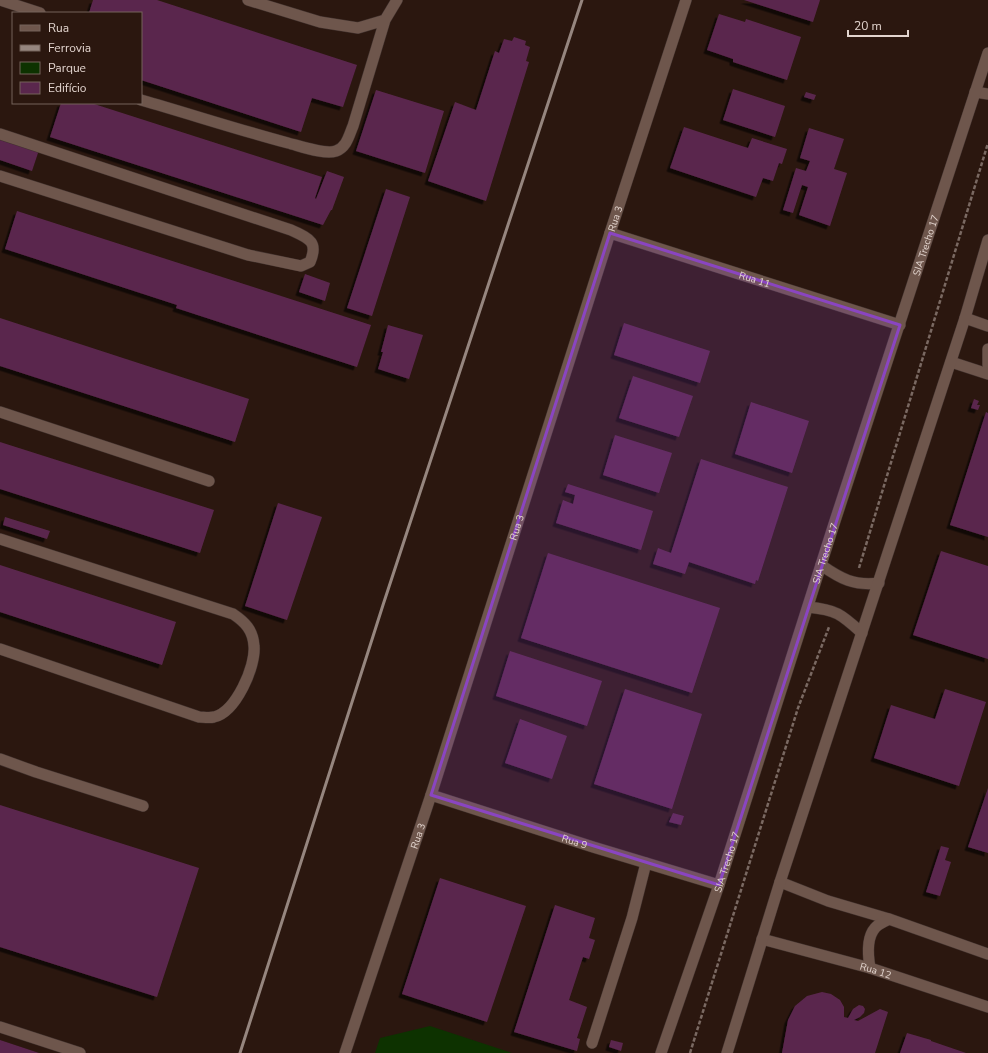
<svg xmlns="http://www.w3.org/2000/svg" width="988" height="1053" viewBox="0 0 988 1053" font-family="'Nunito Sans',sans-serif">
  <style>
    .green { fill: #0d3200 }
    .building { fill: #5a274d; filter: url(#shadow) }
    .lines { fill: none; stroke-linecap: round; stroke-linejoin: round }
    .service-casing { stroke: #40312d; stroke-width: 12 }
    .tertiary-casing { stroke: #40312d; stroke-width: 12 }
    .secondary-casing { stroke: #40312d; stroke-width: 12 }
    .path { stroke: #7a6962; stroke-width: 2.5; stroke-dasharray: 4 2; stroke-linecap: butt }
    .service { stroke: #6e564c; stroke-width: 11 }
    .tertiary { stroke: #6e564c; stroke-width: 11 }
    .secondary { stroke: #6e564c; stroke-width: 11 }
    .rail { stroke: #96867f; stroke-width: 3 }
    .marked { fill: #8a45c1; fill-opacity: 0.2; stroke: #8a45c1; stroke-width: 3; stroke-linejoin: round }
    .labels { text-anchor: middle; stroke-width: 3; stroke-linejoin: round; paint-order: stroke }
    .street-label { font-size: 10px; fill: #e2d4ce; stroke: #2b170f }
  </style>
  <defs>
    <filter id="shadow"><feDropShadow dx="-3.5" dy="3.5" stdDeviation="0" flood-color="#0009"/></filter>
  </defs>
  <rect width="100%" height="100%" fill="#2b170f"/>
  <path class="green" d="M430,1026L512,1053H375L380,1038Z"/>
  <path class="building" d="M93,0H157L357,65L343,107L312,98L301,132L141,80V13H89Z
    M744,0H820L813,22Z
    M719,14L745,22L746,19L801,37L787,80L733,62V59L707,50Z
    M514,37L526,41L525,45L530,47L526,61L529,62L486,201L428,181L455,102L476,110L495,51L499,53L504,39L512,41Z
    M733,89L785,106L775,137L723,120Z
    M376,90L444,111L425,173L356,151Z
    M806,92L816,95L814,100L804,97Z
    M61,103H91L322,177L315,198L316,199L327,171L344,177L332,210H331L323,225L50,137Z
    M684,127L748,148L752,138L787,149L782,164L779,163L773,181L763,178L756,197L670,168Z
    M809,128L844,139L834,169L847,173L830,226L799,215L808,187L802,185L793,213L783,210L796,168L806,171L810,161L800,158Z
    M0,137L39,150L32,171L0,160Z
    M386,189L410,197L372,316L347,308Z
    M17,211L371,325L357,367L176,308L177,305L5,249Z
    M305,274L330,283L325,301L299,292Z
    M0,318L249,399L235,442L0,366Z
    M624,323L710,351L700,383L614,355Z
    M388,325L423,335L409,379L378,369L383,352H381Z
    M633,376L693,396L679,437L619,418Z
    M974,399L979,401L977,405H980L978,410L971,408Z
    M751,402L809,421L792,473L735,454Z
    M986,412L988,413V537L950,525Z
    M615,435L672,453L659,493L603,475Z
    M0,442L214,510L200,553L0,489Z
    M701,459L788,487L758,581L756,580L755,584L689,562L685,574L653,564L658,548L671,553Z
    M568,484L653,511L641,550L556,523L563,500L573,504L575,495L565,492Z
    M278,503L322,517L287,620L245,606Z
    M5,517L50,531L47,539L3,525Z
    M941,551L988,566V659L913,635Z
    M548,553L720,608L692,693L521,638Z
    M0,565L176,622L162,665L0,612Z
    M510,651L602,681L587,726L496,696Z
    M625,689L702,714L672,809L594,784Z
    M945,689L986,702L959,786L874,758L891,705L935,719Z
    M520,719L567,736L552,779L505,763Z
    M988,788V853L968,847Z
    M0,805L199,868L157,997L0,947Z
    M673,813L684,816L681,825L669,822Z
    M941,846L949,848L945,860L951,862L940,896L926,892Z
    M440,878L526,906L487,1022L402,994Z
    M555,905L595,918L589,938L595,940L589,959L583,957L569,1000L587,1007L577,1038L580,1039L577,1051L514,1032Z
    M822,992L831,994L840,1000L844,1007V1017L848,1018L853,1009L859,1005L863,1006L865,1009L864,1013L860,1017L854,1020L858,1021L880,1009L888,1012L875,1053H782L788,1020L795,1006L807,996Z
    M907,1033L931,1040V1041L966,1053H900Z
    M0,1040L39,1053H0Z
    M611,1040L623,1043L621,1051L609,1047Z"/>
  <g class="lines">
    <g class="service-casing">
      <path id="service" d="M0,0L40,13
        M248,0L320,22L358,28L385,20L397,0
        M141,100C190,114 239,130 288,143C300,146 325,155 336,151C347,147 349,135 353,126L385,20
        M0,134L291,230C308,238 319,241 310,262L301,266L248,255L0,176
        M0,412L209,481
        M0,539L233,614C245,622 253,630 254,646C256,666 236,712 214,717C209,718 203,717 199,717L0,649
        M0,759L36,772L143,806
        M0,1027L80,1053
        M592,1043L632,918L646,863"/>
    </g>
    <g class="tertiary-casing">
      <g id="tertiary">
        <path id="s1" d="M610,233L900,325"/>
        <path d="M965,318L988,326"/>
        <path d="M988,349V365"/>
        <path d="M951,362L988,374"/>
        <path id="s2" d="M431,795L593,847L719,885"/>
        <path d="M780,882L828,901L889,919L988,954"/>
        <path id="s3" d="M762,939L870,968L988,1007"/>
        <path d="M870,968C868,956 866,938 875,928C878,924 884,922 889,919"/>
        <path id="s4" d="M345,1053L431,795L610,233L686,0"/>
      </g>
    </g>
    <g class="secondary-casing">
      <g id="secondary">
        <path d="M975,92L988,94"/>
        <path d="M821,565C841,579 854,586 879,583"/>
        <path d="M808,607C837,610 841,614 862,633"/>
        <path id="s5" d="M661,1053L719,885L834,524L988,53"/>
        <path d="M727,1053L780,882L965,318L988,240"/>
      </g>
    </g>
    <path class="path" d="M859,568L988,143
      M690,1053L798,708L829,627"/>
    <use href="#service" class="service"/>
    <use href="#tertiary" class="tertiary"/>
    <use href="#secondary" class="secondary"/>
    <path class="rail" d="M240,1053L383,605L582,0"/>
  </g>
  <path class="marked" d="M610,233L900,325L719,885L431,795Z"/>
  <g class="labels">
    <g class="street-label">
      <text dy="4" stroke="none"><textPath href="#s4" startOffset="877">Rua 3</textPath></text>
      <text dy="4" stroke="none"><textPath href="#s5" startOffset="850">SIA Trecho 17</textPath></text>
      <text dy="4" stroke="none"><textPath href="#s1" startOffset="152">Rua 11</textPath></text>
      <text dy="4" stroke="none"><textPath href="#s4" startOffset="553">Rua 3</textPath></text>
      <text dy="4" stroke="none"><textPath href="#s5" startOffset="526">SIA Trecho 17</textPath></text>
      <text dy="4" stroke="none"><textPath href="#s4" startOffset="229">Rua 3</textPath></text>
      <text dy="4" stroke="none"><textPath href="#s2" startOffset="151">Rua 9</textPath></text>
      <text dy="4" stroke="none"><textPath href="#s5" startOffset="202">SIA Trecho 17</textPath></text>
      <text dy="4" stroke="none"><textPath href="#s3" startOffset="118">Rua 12</textPath></text>
    </g>
  </g>
  <rect x="12" y="12" width="130" height="92" fill="#2b170f" stroke="#74635b"/>
  <rect x="20" y="25" width="20" height="6" fill="#6e564c" stroke="#74635b"/>
  <text x="48" y="32" font-size="12" fill="#e2d4ce">Rua</text>
  <rect x="20" y="45" width="20" height="6" fill="#96867f" stroke="#74635b"/>
  <text x="48" y="52" font-size="12" fill="#e2d4ce">Ferrovia</text>
  <rect x="20" y="62" width="20" height="12" fill="#0d3200" stroke="#74635b"/>
  <text x="48" y="72" font-size="12" fill="#e2d4ce">Parque</text>
  <rect x="20" y="82" width="20" height="12" fill="#5a274d" stroke="#74635b"/>
  <text x="48" y="92" font-size="12" fill="#e2d4ce">Edifício</text>
  <path d="M848 30v6h60v-6" fill="none" stroke="#e2d4ce" stroke-width="2"/>
  <text x="854" y="30" font-size="12" fill="#e2d4ce" stroke="#2b170f" stroke-width="3" paint-order="stroke">20 m</text>
</svg>
